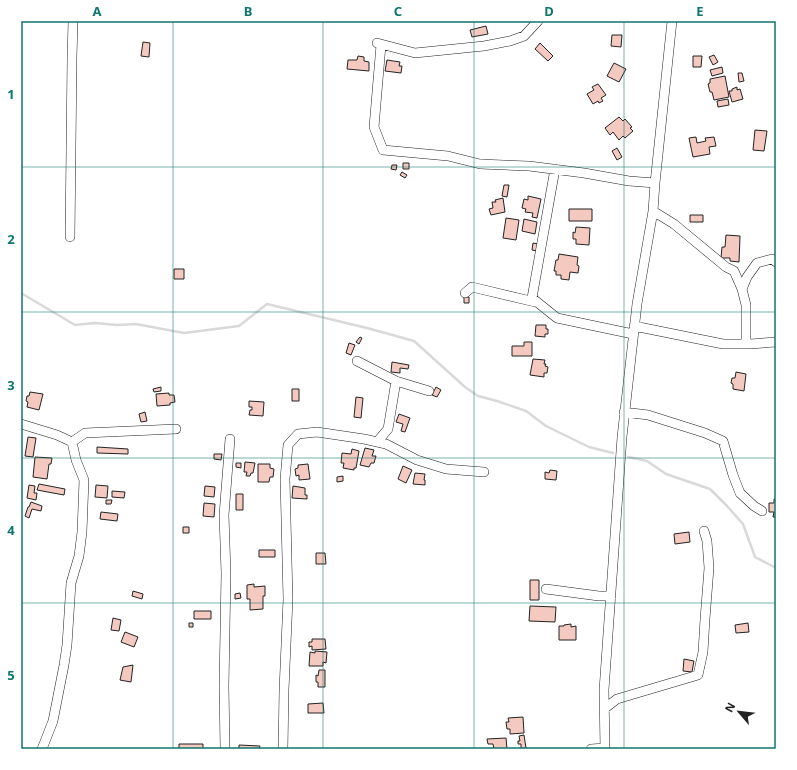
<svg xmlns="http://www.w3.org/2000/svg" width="797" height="770" viewBox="0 0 797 770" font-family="'Noto Sans',sans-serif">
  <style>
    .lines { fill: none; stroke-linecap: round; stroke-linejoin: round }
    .stream { stroke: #d9d9d9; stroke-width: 2.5 }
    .building { fill: #f3c9c0; stroke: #222 }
    .minor-casing { stroke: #222; stroke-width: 10 }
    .minor { stroke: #fff; stroke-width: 9 }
    .grid { fill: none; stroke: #0f766e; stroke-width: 1; stroke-opacity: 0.55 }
    .neatline { fill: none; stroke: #0f766e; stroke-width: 1.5 }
    .grid-label { font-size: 13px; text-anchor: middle; font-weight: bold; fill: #0f766e }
  </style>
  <rect width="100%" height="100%" fill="#fff"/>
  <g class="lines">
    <path class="stream" d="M21,293L75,325L95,323L117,325L136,324L184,333L239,326L267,304L367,328L414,341L465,387L478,396L497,401L526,411L546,426L589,447L613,453
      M628,457L647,461L666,474L710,489L727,506L743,524L755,557L776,568"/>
  </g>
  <path class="building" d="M486,26L488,34L472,37L470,30Z
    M612,35H622L621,47L611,46Z
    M143,42L150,43L149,57L141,56Z
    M540,43L553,56L548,61L535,49Z
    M714,55L718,62L713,65L709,57Z
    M358,56L364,57V61L369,62V71L347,69L348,60H357Z
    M693,56H702L701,67H693Z
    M387,60L400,62L399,66H402L401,73L385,71Z
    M614,63L626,69L619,82L607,76Z
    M722,67L723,73L712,76L710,70Z
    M738,73H742L744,81L739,82Z
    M725,76L729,97L714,100L712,92H710L708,84L710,83V79Z
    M598,84L606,95L601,98L603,101L599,103L598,101L593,104L587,94L594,90L592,87Z
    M737,87V90L740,89L743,99L732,102L729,91H732V89Z
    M728,99L729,105L718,107L717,101Z
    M619,117L623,121L625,119L632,127L630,128L633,131L625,138L623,136L619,140L613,132L610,135L605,128Z
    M755,130L767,131L764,151L753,150Z
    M696,137L697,143L706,141L705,138L714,137L716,146L709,147L710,154L693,157L689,138Z
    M617,148L622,157L617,160L612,151Z
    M403,163H409V169H403Z
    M392,165H397L396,170L391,169Z
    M402,172L407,175L405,178L400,175Z
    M504,185H509L507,197L502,196Z
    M528,196L541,199L537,218L532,217L533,213L525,212L526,209L522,208L524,199L528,200Z
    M503,198L505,212L491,215L489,209L493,208L492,202H496L495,200Z
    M569,209H592V221H569Z
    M690,215H703V222H690Z
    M506,218L519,220L516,240L503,238Z
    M524,219L537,222L535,234L522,231Z
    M576,227L590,228L589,245L576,244V239H573V232L575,233Z
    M726,235L740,236L739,262L730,261V258H721L722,247H725Z
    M533,243L538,244L537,251L532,250Z
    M559,254L578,257L577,265L579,266L578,273L570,272L569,280L561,279V275H556V271H554L556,260H558Z
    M174,269H184V279H174Z
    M464,297H469V303H464Z
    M536,325H546V329H548V334H545V337L535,336Z
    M360,337L362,338L359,344L356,342Z
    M524,342H532V356H512V346H524Z
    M349,343L355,345L351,355L346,353Z
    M533,359L545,360L544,364H546L545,366L548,367L547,373H544V377L530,375Z
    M392,362L409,365L408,369L400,368V373L391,372Z
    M736,372L746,374L744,391L733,389V384L731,383L732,378H735Z
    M161,387V391L154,392L153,389Z
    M436,387L441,390L437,397L432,395Z
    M292,389H299V401H292Z
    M30,392L43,394L39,410L27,407L28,402L26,401L27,396H29Z
    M169,393V395H174L175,402L170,403V405L157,406L156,394Z
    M356,397L363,398L361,418L354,417Z
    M249,401L264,402L263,416L249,415L250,410H252V407H249Z
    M145,412L147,421L141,422L139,414Z
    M399,414L410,418L405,432L401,431L403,424L396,422Z
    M28,437L36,438L33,457L25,456Z
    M97,447L128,449V454L97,453Z
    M365,448L374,450L372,456H376L374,463H371L369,467L360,465Z
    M352,449L359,451L356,468H354V470L343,468L344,463H341L342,453L351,454Z
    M214,454H222L221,460L214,459Z
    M35,457L52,458L51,464H49L47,479L33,477Z
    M245,462L255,463L253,473H251L250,476H246L247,472H244Z
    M236,463H241V468L236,467Z
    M258,464H270V468L274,469L273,477H270L269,482H258Z
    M308,464L310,479L299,480V475L296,476L295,469L298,468V465Z
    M403,466L412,470L406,483L398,479Z
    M550,470L557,471L556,480L545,479V472L549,473Z
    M415,473L425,474L424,480H425V485L413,484Z
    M343,476V481L337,482V477Z
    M39,484L65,489L64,495L37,490Z
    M29,485L35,486L34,493H37L36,500L27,498Z
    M96,485L108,486L107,498L95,497Z
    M205,486L215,487L214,497L204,496Z
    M293,486L305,488V495H307V499L292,498Z
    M112,491L125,492L124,498L112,497Z
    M236,494H243V510H236Z
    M774,499H776V517H773L774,512H769V503H774Z
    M106,500H112L111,504H106Z
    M31,502L42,506L41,511L32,509L29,518L25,516L28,507H29Z
    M204,503L215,504L214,517L203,516Z
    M101,512L118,514L117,521L100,519Z
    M183,527H189V533H183Z
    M689,532L690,542L675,544L674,534Z
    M259,550H275V557H259Z
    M316,553H325L326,564H316Z
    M530,580H539V600H530Z
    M254,584V587L265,586V596H263V609L250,610V599H247V585Z
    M133,591L143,594L142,599L132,596Z
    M240,593L241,598L235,599V594Z
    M530,606L556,607L555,622L529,621Z
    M194,611H211V619H194Z
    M113,618L121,620L119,631L111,630Z
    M189,623H193V627H189Z
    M748,623L749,632L736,633L735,625Z
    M571,624V627L576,626V640H559V626H564V625Z
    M125,632L138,637L134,647L121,642Z
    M312,639H325L326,649L312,650V646L309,647V642H312Z
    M315,651L327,652L326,663L323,662V666H309L310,652L315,653Z
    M684,659L694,661L692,672L683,671Z
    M133,665L131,682L120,680L123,667Z
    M319,670H325V687H318V682H316V675L318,676Z
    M323,703L324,713H308V704Z
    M523,717L524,733L510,734V729H507L506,722H509L508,718Z
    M524,735L526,748L521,749V744H518V741H520L519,736Z
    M506,738L507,749H494L493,744H488L487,739Z
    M179,744H203V749H179Z
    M239,745L260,746L259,749H239Z"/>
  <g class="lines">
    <g class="minor-casing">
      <path id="minor" d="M377,43L415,53L484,46L510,41L524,36L538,21
        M381,45L374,127L383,150L448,156L480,164L529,166L584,173L629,181L655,183
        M555,169L532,298L557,318L633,334
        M653,211L674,224L726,267L734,271L742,289L746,305V344
        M70,237L72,58L73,21
        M742,289L747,277L757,263L772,259L776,262
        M465,293L472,287L535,302
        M634,326L723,344H750L776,342
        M357,361L396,381L429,391
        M624,412L648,415L705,433L723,441L733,475L740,493L754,506L762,511
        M21,424L57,435L72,442L76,460L84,480L82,532L79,556L71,583L67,645L64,665L53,721L42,749
        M72,442L85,433L176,429
        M377,442L388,429L396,381
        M546,589L599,596H611
        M604,709L617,699L698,675L703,652L705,619L709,568L707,541L704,531
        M225,749L224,686L226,573L224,515L230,439
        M283,749L284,690L288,599L285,479L288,445L298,434L317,432L364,439L386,444L417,460L446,469L484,472
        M591,749L605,748
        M605,749L604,690L622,437L637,304L653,211L655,183L672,21"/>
    </g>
    <use href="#minor" class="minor"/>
  </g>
  <path class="grid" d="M173,21V749M323,21V749M474,21V749M624,21V749M21,167H776M21,312H776M21,458H776M21,603H776"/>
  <rect width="797" height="770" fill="none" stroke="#ffffff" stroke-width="44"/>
  <g transform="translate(739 712) rotate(298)" stroke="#ffffff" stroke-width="3" paint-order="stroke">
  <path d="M0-3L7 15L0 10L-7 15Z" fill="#222222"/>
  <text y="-6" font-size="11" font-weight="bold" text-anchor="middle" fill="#222222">N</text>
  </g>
  <rect x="22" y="22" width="753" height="726" class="neatline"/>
  <g class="grid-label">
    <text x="97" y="16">A</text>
    <text x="248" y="16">B</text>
    <text x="398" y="16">C</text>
    <text x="549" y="16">D</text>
    <text x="700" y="16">E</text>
    <text x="11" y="99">1</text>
    <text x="11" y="244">2</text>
    <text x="11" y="390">3</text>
    <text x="11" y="535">4</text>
    <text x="11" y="680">5</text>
  </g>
</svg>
